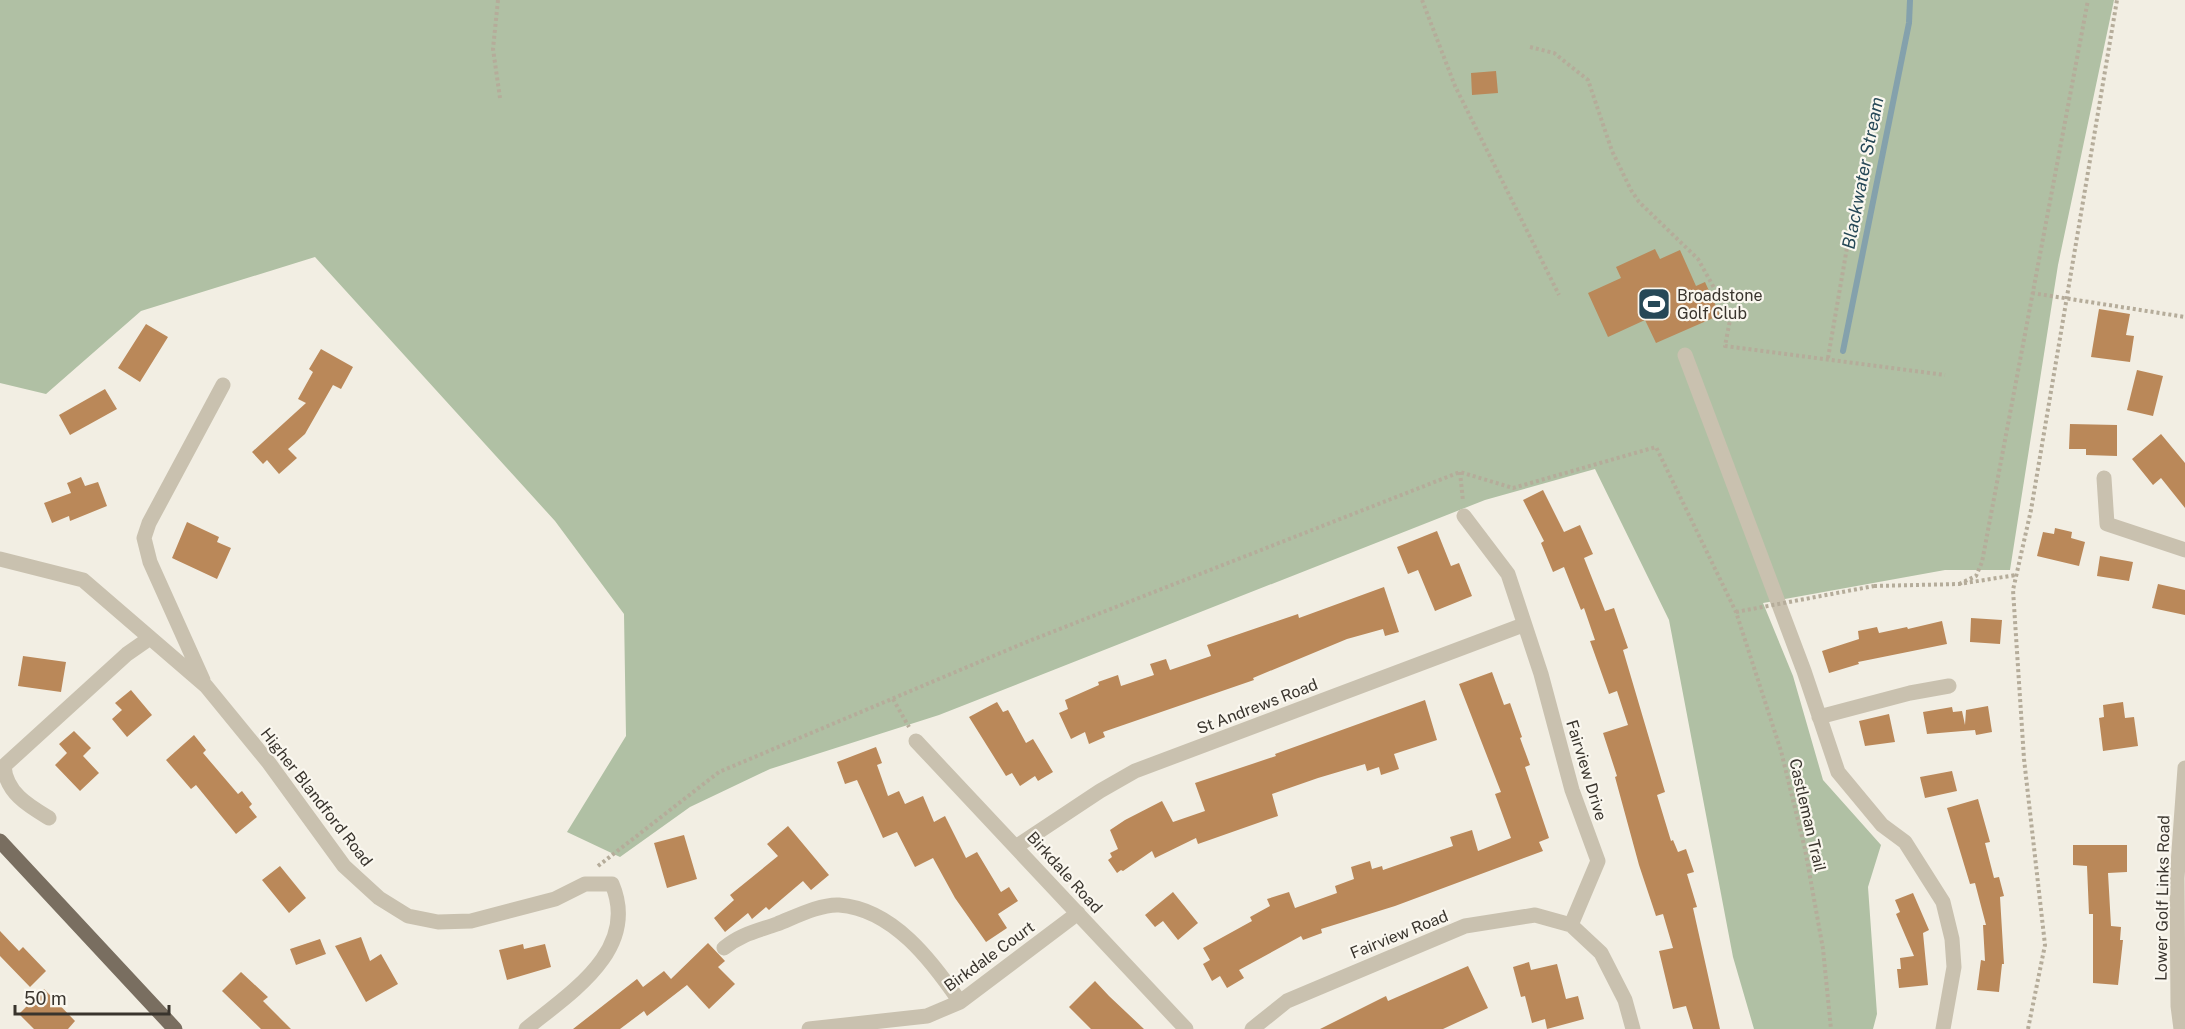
<svg xmlns="http://www.w3.org/2000/svg" width="2185" height="1029" viewBox="0 0 2185 1029" font-family="'Public Sans',sans-serif">
  <style>
    .green { fill: #b0c0a4 }
    .lines { fill: none; stroke-linecap: round; stroke-linejoin: round }
    .stream { stroke: #84a1ac; stroke-width: 6 }
    .building { fill: #ba8859 }
    .path { stroke: #b5ac9a; stroke-width: 4; stroke-dasharray: 3 3; stroke-linecap: butt }
    .minor { stroke: #c9c1af; stroke-width: 15 }
    .major { stroke: #796e60; stroke-width: 15 }
    .path-bridge { stroke: #b5ac9a; stroke-width: 4; stroke-dasharray: 3 3; stroke-linecap: butt }
    .labels { text-anchor: middle; stroke-width: 4.5; stroke-linejoin: round; paint-order: stroke }
    .poi-label { font-size: 16px; fill: #39342d; stroke: #faf7ef; text-anchor: start }
    .street-label { font-size: 16px; fill: #39342d; stroke: #faf7ef }
    .water-label { font-size: 18px; font-style: italic; fill: #264857; stroke: #faf7ef }
  </style>
  <rect width="100%" height="100%" fill="#f2eee3"/>
  <path class="green" d="M0,0H2114L2058,265L2010,570H1945L1763,603L1793,676L1823,780L1881,845L1868,887L1877,1014L1873,1029H1754L1733,957L1669,620L1595,469L1485,500L939,715L770,769L690,807L620,857L567,832L626,736L624,614L555,521L315,257L141,311L46,394L0,383Z"/>
  <g class="lines">
    <path class="stream" d="M1843,351L1909,23L1910,0"/>
  </g>
  <path class="building" d="M1496,71L1498,93L1472,95L1471,73Z
    M1655,249L1660,259L1680,250L1696,286L1705,282L1720,315L1656,343L1645,320L1608,337L1588,293L1621,278L1616,267Z
    M2099,309L2130,314L2126,335L2134,336L2130,362L2091,357Z
    M146,324L168,337L140,382L118,368Z
    M321,349L353,367L341,389L333,385L305,434L288,449L297,458L279,474L267,460L263,464L252,452L306,403L298,399L313,372L309,369Z
    M2137,370L2163,376L2153,416L2127,410Z
    M105,389L117,409L70,435L59,415Z
    M2070,424L2117,425V456L2086,455V449H2069Z
    M2161,434L2185,463V508L2161,478L2153,485L2132,459Z
    M81,477L85,486L98,482L107,506L70,521L69,516L52,523L44,503L71,493L67,483Z
    M1543,490L1564,532L1580,525L1593,554L1584,558L1605,611L1614,608L1628,648L1623,650L1665,792L1657,795L1671,841L1673,840L1678,852L1686,849L1694,872L1687,874L1697,907L1693,908L1720,1029H1693L1686,1006L1673,1009L1659,951L1673,948L1663,914L1656,916L1639,865L1615,777L1617,776L1603,733L1628,725L1617,691L1609,694L1590,641L1595,640L1584,608L1581,610L1564,567L1553,572L1541,543L1544,541L1523,500Z
    M187,522L219,537L217,542L231,548L217,579L172,558Z
    M2055,528L2072,532L2071,538L2085,542L2079,566L2037,556L2043,532L2054,534Z
    M1437,531L1451,566L1459,563L1472,596L1435,611L1418,570L1408,574L1397,547Z
    M2100,556L2133,562L2129,581L2097,576Z
    M2158,584L2185,590V615L2152,608Z
    M1384,587L1399,632L1385,636L1383,629L1347,639L1253,678L1254,680L1103,732L1105,737L1089,744L1085,732L1071,739L1059,713L1068,709L1065,700L1099,685L1098,682L1118,675L1121,686L1154,675L1150,664L1166,659L1170,670L1211,656L1207,645L1298,614L1299,618Z
    M1971,618L2002,620L2000,644L1970,642Z
    M1942,621L1947,644L1858,662L1859,664L1829,673L1822,651L1859,639L1858,631L1877,627L1879,633L1907,627L1908,629Z
    M23,656L66,662L61,692L18,686Z
    M1492,672L1504,705L1510,703L1522,737L1520,738L1530,765L1525,767L1549,838L1539,842L1543,851L1395,906L1321,929L1322,933L1303,940L1301,936L1239,970L1244,978L1227,988L1220,976L1212,981L1203,964L1210,960L1203,948L1252,921L1250,917L1270,906L1267,899L1289,892L1295,908L1337,893L1335,886L1354,879L1351,867L1370,861L1372,869L1382,866L1383,870L1453,846L1450,837L1472,830L1478,851L1511,838L1495,794L1501,792L1459,684Z
    M131,690L152,715L127,737L112,719L122,710L115,703Z
    M1425,700L1437,740L1394,754L1399,769L1381,775L1379,767L1367,771L1365,764L1318,778L1272,794L1278,816L1198,844L1196,838L1155,858L1152,851L1123,871L1121,870L1117,873L1108,860L1112,857L1110,853L1118,849L1110,830L1125,820L1162,801L1173,822L1205,811L1195,783L1276,756L1275,754Z
    M997,702L1003,712L1008,710L1026,743L1033,739L1053,772L1038,781L1035,776L1020,786L1012,773L1006,776L969,717Z
    M2123,702L2125,718L2134,717L2138,746L2103,751L2099,718L2104,717L2103,705Z
    M1988,706L1992,732L1976,735L1975,730L1927,734L1923,712L1952,707L1953,712L1962,711L1965,725L1966,710Z
    M1889,714L1895,742L1865,746L1859,721Z
    M74,731L91,748L83,756L99,773L80,791L55,765L67,753L59,744Z
    M194,735L206,750L203,753L238,794L242,791L252,804L249,807L257,817L236,834L196,785L191,789L166,760Z
    M876,747L882,763L877,765L888,796L899,791L905,804L923,796L934,822L945,816L966,858L977,852L1001,892L1009,887L1018,901L998,914L1007,928L986,942L955,898L933,858L915,867L897,832L883,838L857,780L845,784L837,762Z
    M1952,771L1957,791L1925,798L1920,777Z
    M1978,799L1990,842L1985,843L1994,878L1999,877L2004,896L2000,897L2004,964H2002L1999,992L1977,990L1981,960L1985,961L1983,925H1986L1975,883L1970,884L1947,808Z
    M788,826L829,875L811,890L803,881L769,910L766,907L752,919L748,913L725,932L714,918L734,900L730,895L778,856L767,844Z
    M684,835L697,879L667,888L654,843Z
    M2073,845H2127V872L2108,873L2111,926L2121,927L2120,940H2123L2118,985L2093,983V914H2089L2087,866L2073,865Z
    M280,866L306,898L289,913L262,880Z
    M1173,892L1198,923L1178,940L1163,921L1155,927L1145,915Z
    M1913,893L1929,930L1923,933L1928,985L1899,988L1897,969H1901L1900,958L1914,956L1896,914L1900,912L1895,900Z
    M0,931L19,951L23,947L46,971L30,987L0,956Z
    M361,937L370,961L381,954L398,984L366,1002L335,946Z
    M320,939L326,954L296,965L290,949Z
    M708,943L725,961L718,967L735,984L709,1009L687,985L647,1016L644,1011L620,1029H573L637,979L643,987L664,971L671,979Z
    M523,944L524,949L545,944L551,967L507,980L499,950Z
    M1529,962L1531,970L1557,964L1566,999L1578,996L1584,1019L1547,1029L1545,1019L1532,1023L1525,996L1521,997L1513,967Z
    M1468,966L1488,1008L1443,1029H1320L1386,996L1388,1001Z
    M241,972L268,997L263,1001L291,1029H261L222,991Z
    M1095,981L1109,996L1144,1029H1091L1069,1007Z
    M44,989L75,1021L68,1029H34L19,1014Z"/>
  <g class="lines">
    <path class="path" d="M498,0L493,49L500,98
      M1422,0L1455,86L1559,295
      M1530,47L1554,53L1588,80L1612,151L1631,190L1639,202L1698,259L1718,295L1730,320L1725,346L1945,375
      M2032,293L2185,317
      M1828,358L1854,207
      M1460,472L1463,501
      M1959,584L1976,576L1982,562L2088,0
      M1874,586L1959,584L2016,575
      M893,699L909,727
      M598,866L719,772L1024,643L1460,472L1513,488L1656,447L1736,612L1781,751L1805,849L1823,949L1831,1029
      M2028,1029L2045,945L2024,759L2013,590L2031,510L2117,0"/>
    <path class="minor" d="M1685,355L1804,671L1838,772L1882,825L1905,842L1943,902L1952,939L1954,967L1943,1029
      M2104,478L2107,524L2185,550
      M1464,516L1508,574L1541,674L1572,790L1598,861L1571,925L1601,953L1625,1000L1633,1029
      M0,559L83,580L206,686L269,763L344,866L379,898L408,916L438,922L471,921L555,899L585,884H612C640,950 570,993 526,1029
      M203,680L150,562L144,538L149,523L223,385
      M1819,717L1910,693L1949,686
      M916,741L1186,1029
      M49,818C29,806 6,793 4,766L127,654L150,638
      M1017,846L1100,791L1135,771L1523,625
      M724,948C741,934 757,931 777,924C795,917 820,904 839,905C893,909 932,961 960,1002
      M809,1029L927,1016L960,1002L1078,913
      M1252,1029L1287,1001L1465,926L1535,915L1571,925
      M2181,1029L2178,1006L2177,878L2185,768"/>
    <path class="major" d="M0,841L175,1029"/>
    <path class="path-bridge" d="M1736,612L1874,586"/>
  </g>
  <defs>
    <g id="stadium-square" transform="scale(1.725)"><rect x="-9" y="-9" width="18" height="18" rx="4" fill="#264857" stroke="#faf7ef"/><path d="M0-5a6.5 5 0 1 0 0 10a6.5 5 0 1 0 0-10ZM-3.5-1.8h7v3.6h-7Z" fill="#fff"/></g>
  </defs>
  <g fill-rule="evenodd">
    <use href="#stadium-square" x="1654" y="304"/>
  </g>
  <g class="labels">
    <g class="poi-label">
      <text x="1677" y="301">Broadstone<tspan x="1677" dy="18">Golf Club</tspan></text>
    </g>
    <g class="street-label">
      <text transform="translate(1257 706) rotate(-21)" y="6">St Andrews Road</text>
      <text transform="translate(1587 770) rotate(73)" y="6">Fairview Drive</text>
      <text transform="translate(317 797) rotate(52)" y="6">Higher Blandford Road</text>
      <text transform="translate(1808 815) rotate(77)" y="6">Castleman Trail</text>
      <text transform="translate(1065 872) rotate(48)" y="6">Birkdale Road</text>
      <text transform="translate(2162 898) rotate(-89)" y="6">Lower Golf Links Road</text>
      <text transform="translate(1399 934) rotate(-22)" y="6">Fairview Road</text>
      <text transform="translate(989 956) rotate(-36)" y="6">Birkdale Court</text>
    </g>
    <g class="water-label">
      <text transform="translate(1863 173) rotate(-79)" y="6">Blackwater Stream</text>
    </g>
  </g>
  <path d="M15 1005v9h154v-9" fill="none" stroke="#39342d" stroke-width="3"/>
  <text x="24" y="1005" font-size="18" fill="#39342d" stroke="#faf7ef" stroke-width="4.5" paint-order="stroke">50 m</text>
</svg>
